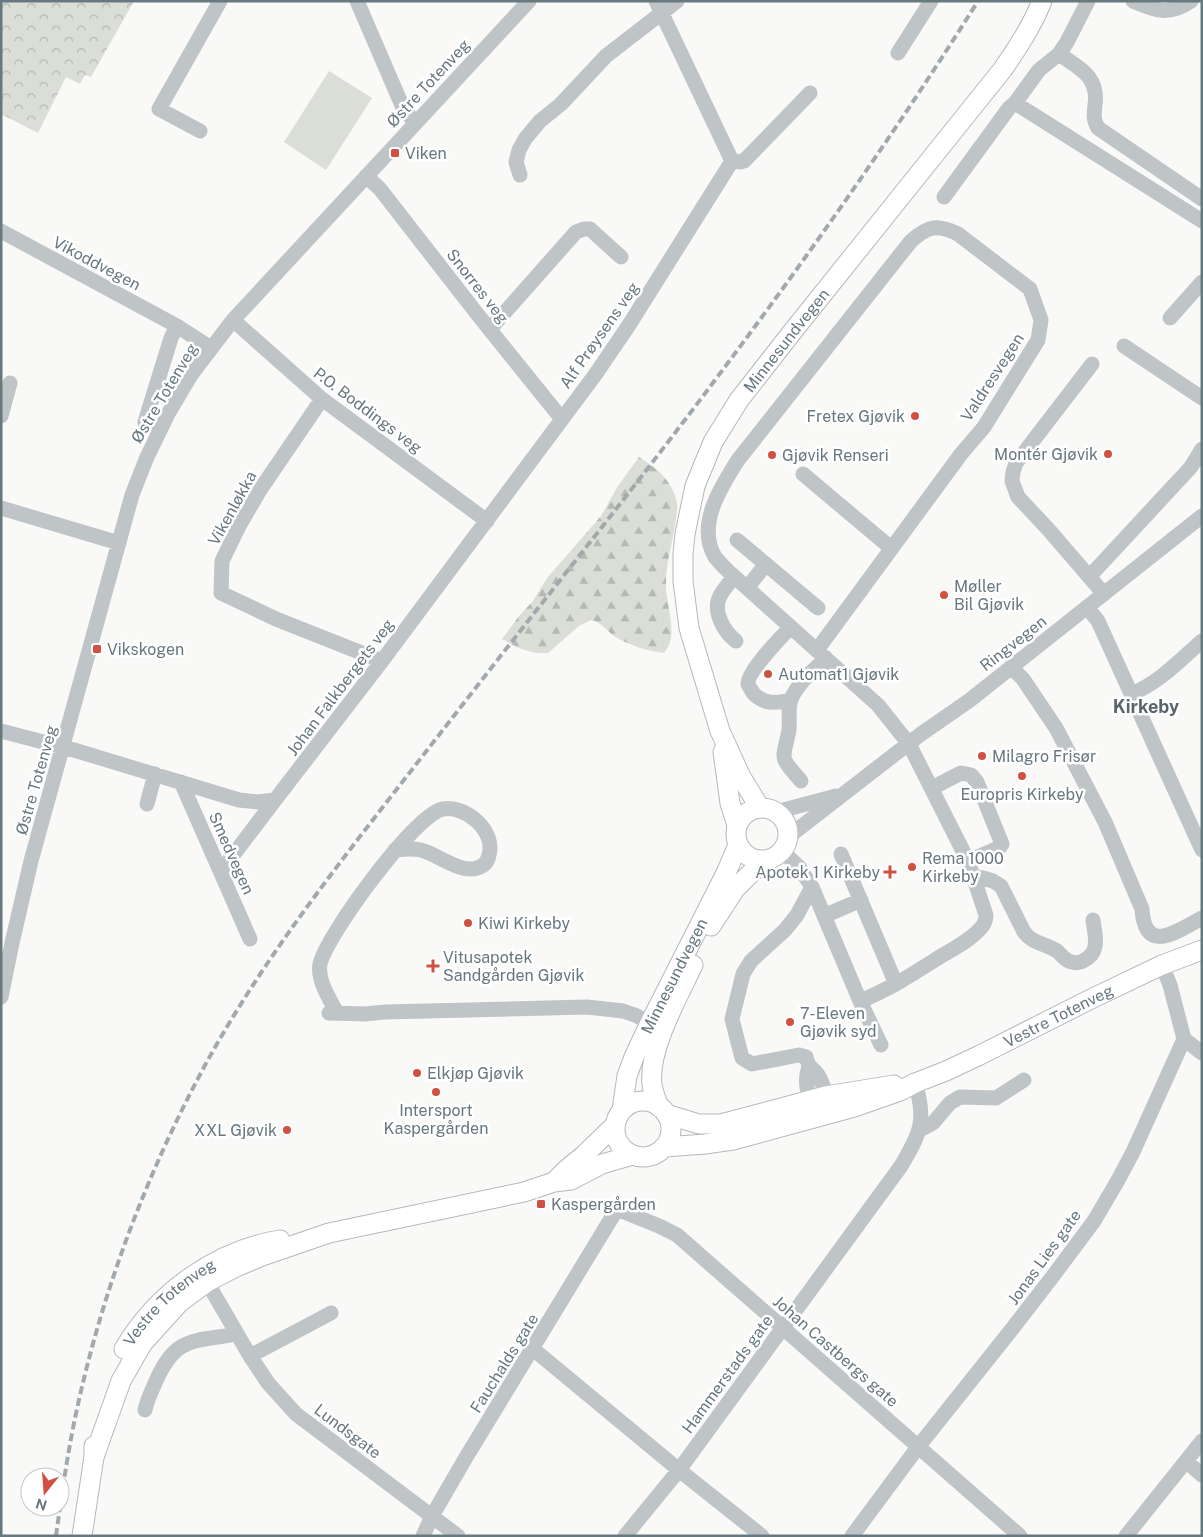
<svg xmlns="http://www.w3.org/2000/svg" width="1203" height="1537" viewBox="0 0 1203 1537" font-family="'Public Sans',sans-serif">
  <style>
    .forest { fill: url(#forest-firs) }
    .park { fill: url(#park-crowns) }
    .pitch { fill: #daded7 }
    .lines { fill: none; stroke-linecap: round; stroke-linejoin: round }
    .major-casing { stroke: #b3b9bb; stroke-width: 21 }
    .minor { stroke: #bfc4c7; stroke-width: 15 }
    .major { stroke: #fff; stroke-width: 19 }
    .rail { stroke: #a2a9ad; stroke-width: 4; stroke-dasharray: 8 4; stroke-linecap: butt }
    .poi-dot { fill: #cf5142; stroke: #fff; stroke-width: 2 }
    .labels { text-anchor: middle; stroke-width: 5; stroke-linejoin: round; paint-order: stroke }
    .street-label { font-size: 16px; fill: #67787f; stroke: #fff }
    .poi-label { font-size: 16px; fill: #67787f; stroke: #fff; text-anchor: start }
    .neighbourhood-label { font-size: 18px; font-weight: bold; fill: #59656b; stroke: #fff }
  </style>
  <defs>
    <pattern id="forest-firs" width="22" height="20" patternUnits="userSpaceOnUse" patternTransform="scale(1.25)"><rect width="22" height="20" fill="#daded7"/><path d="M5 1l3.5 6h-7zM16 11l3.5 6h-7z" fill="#b5b9b4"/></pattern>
    <pattern id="park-crowns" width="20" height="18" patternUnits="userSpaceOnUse" patternTransform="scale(1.25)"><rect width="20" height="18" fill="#daded7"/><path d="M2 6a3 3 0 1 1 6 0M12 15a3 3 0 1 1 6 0" fill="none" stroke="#b5b9b4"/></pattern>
  </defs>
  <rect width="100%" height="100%" fill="#f9f9f8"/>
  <path class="forest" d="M639,457C656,468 670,478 676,499C679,507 676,517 675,525C672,544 666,564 666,583C665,604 680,636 664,653C646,651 629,645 614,636C606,630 601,622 591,620L579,626L548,653C531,654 517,648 502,639L519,616L533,601L547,578L601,516L618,486Z"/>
  <path class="park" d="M1,1H134L91,77L85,75L80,84L66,77L38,133L1,114Z"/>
  <path class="pitch" d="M329,71L372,98L326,170L284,142Z"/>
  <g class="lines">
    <g class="major-casing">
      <g id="major">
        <path d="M723,752L730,803L737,825"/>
        <circle cx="762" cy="834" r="26"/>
        <path id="s1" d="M760,808L741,777L720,731L689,628L683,581V554L685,534L695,486L713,442L739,400L793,331L1003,69C1018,47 1032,26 1042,1"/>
        <path d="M711,926L735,889L763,861"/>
        <circle cx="643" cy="1129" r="28"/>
        <path d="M659,1107C656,1099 653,1092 652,1084C648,1049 678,997 693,965"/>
        <path id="s2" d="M622,1110L627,1076L634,1057L650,1023L727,871L738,845"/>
        <path d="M666,1114L699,1124H721L826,1096L894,1085"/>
        <path id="s3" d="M664,1147L705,1144L733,1140L854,1107L900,1091L915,1083L946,1071L980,1055L1093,998L1162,965L1202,950"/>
        <path d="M557,1179L567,1169L583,1156L615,1125"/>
        <path id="s4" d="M124,1349C157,1293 216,1250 280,1240"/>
        <path d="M94,1457L121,1381L142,1344L180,1302L207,1282L236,1267L262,1256L329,1233L524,1192L554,1182L571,1180L602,1164L633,1155"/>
        <path d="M82,1536L94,1457V1446"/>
      </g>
    </g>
    <path class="minor" d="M357,1L404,110L415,122
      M656,1L732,161
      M1133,1C1156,11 1169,16 1191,1
      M898,53L931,1
      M1059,54C1079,68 1099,76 1095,105C1094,114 1093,120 1098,128L1202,199
      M1015,103L1039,70L1059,54L1067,42L1088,1
      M200,131L159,109L220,1
      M732,161L741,162L744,161L810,93
      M520,175L516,162L519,150L525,139L540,121L561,104L606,56L677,1
      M366,176L380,189L478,315L561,418
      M944,197L1009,108L1015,103L1202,221
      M1,231L177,326
      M1170,318L1202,282
      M233,320L322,399L487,521
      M490,329L576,232L584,229H590L621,257
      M1124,346L1202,398
      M1092,364L1016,463L1013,472L1012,481L1018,497L1048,529L1104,594
      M322,399L260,490L239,526L222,561L221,593L276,619L382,661
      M1,416L10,383
      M159,430L145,422L171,338L177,326L211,348
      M803,474L891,548
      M1,508L119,543
      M737,540L818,608
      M734,576C730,582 724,589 720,596C712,611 724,632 736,641
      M1089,577L1191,467L1202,449
      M747,588L766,564
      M1087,607L1098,621L1202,850
      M791,627C782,636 747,672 748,684C749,687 752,691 754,694C765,705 777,703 791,700
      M817,650L961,454L984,427L1038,340L1041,320L1030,289L958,234C937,224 928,226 911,241L738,460C721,487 696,525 715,557C719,562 724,567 728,571L878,705L909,744L968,861L986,915C986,921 984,925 980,929C969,941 953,949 938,958C913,974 888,990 860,1001
      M1011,667L1023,679L1056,728L1105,822L1142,909C1145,956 1177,931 1202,918
      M1131,694C1159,683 1180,660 1202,641
      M1,731L74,750L239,800L258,802L275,800L382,661L595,375L629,325L732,161
      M801,781C778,755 783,761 789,730C790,721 788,712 790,703C794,686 814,670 826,658
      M181,782L250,939
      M932,788L961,773L971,775L977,782L1002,844L999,848L968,861
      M147,804L155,774
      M776,812L836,796
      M788,837L921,734L970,700L1202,516
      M782,851L799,867L812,887L860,1001L881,1045
      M841,854L896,984
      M221,871L275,800
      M974,877L983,878L993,881L1001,886L1024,932C1033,944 1045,943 1057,951C1062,955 1065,961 1072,962C1076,963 1080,963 1083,961C1101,953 1095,935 1093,920
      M812,887L797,915L785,930L751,961L743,974L732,1019L742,1058L752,1064L799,1055L806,1057C809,1069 812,1066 818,1075C824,1084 826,1096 825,1107
      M824,916L861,900
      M1,997L12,943L31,861L132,495L147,457L168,414L191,375L233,320L529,1
      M329,1013L365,1014L385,1012L587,1007L623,1011L635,1015L650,1023
      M337,1013C330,999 317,981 320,964C326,936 415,814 443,809C466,805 496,831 489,855C488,861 484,866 477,868C461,874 437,854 421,850C412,848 404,849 395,850
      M1184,1039L1202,1053
      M809,1066C804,1081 806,1095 817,1108
      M920,1130L933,1123L950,1103L960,1097L996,1098L1024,1080
      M207,1282L250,1356L268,1383L296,1414L458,1536
      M533,1349L679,1470L762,1536
      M250,1356L331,1313
      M145,1410C147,1400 152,1390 156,1381C176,1335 195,1342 237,1334
      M1186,1461L1202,1475
      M423,1536L432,1516L465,1459L617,1209L659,1226L677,1235L1020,1536
      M625,1536L679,1470L901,1166C920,1134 927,1120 915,1083
      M852,1536L918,1447L1012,1329L1053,1276L1094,1221L1117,1182L1133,1152L1184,1039L1170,985L1162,965
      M1126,1536L1202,1441"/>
    <use href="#major" class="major"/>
    <path class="rail" d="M56,1536C61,1500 66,1464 73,1428C98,1303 143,1181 203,1069C258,967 329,876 400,785C463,704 527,622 591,541C728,367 860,189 978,1"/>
  </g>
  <g class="poi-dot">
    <rect x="390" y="148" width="10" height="10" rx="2.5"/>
    <circle cx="915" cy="416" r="5"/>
    <circle cx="1108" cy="454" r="5"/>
    <circle cx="772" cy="455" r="5"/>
    <circle cx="944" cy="595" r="5"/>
    <rect x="92" y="644" width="10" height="10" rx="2.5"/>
    <circle cx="768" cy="674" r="5"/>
    <circle cx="982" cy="756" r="5"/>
    <circle cx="1022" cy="776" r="5"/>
    <circle cx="912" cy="867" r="5"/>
    <path d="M887.5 864.5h5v5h5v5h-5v5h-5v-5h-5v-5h5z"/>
    <circle cx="468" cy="923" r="5"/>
    <path d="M430.5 958.5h5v5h5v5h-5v5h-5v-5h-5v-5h5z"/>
    <circle cx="790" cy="1022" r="5"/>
    <circle cx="417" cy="1073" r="5"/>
    <circle cx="436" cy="1092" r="5"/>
    <circle cx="287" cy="1130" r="5"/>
    <rect x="536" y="1199" width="10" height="10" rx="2.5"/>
  </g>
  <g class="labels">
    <g class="street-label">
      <text transform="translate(428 83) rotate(-47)" y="6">Østre Totenveg</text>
      <text transform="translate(97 263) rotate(28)" y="6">Vikoddvegen</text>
      <text transform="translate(478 286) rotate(52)" y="6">Snorres veg</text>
      <text transform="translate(599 335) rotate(-55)" y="6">Alf Prøysens veg</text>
      <text dy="6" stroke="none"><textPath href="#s1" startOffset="511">Minnesundvegen</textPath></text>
      <text transform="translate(992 377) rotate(-57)" y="6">Valdresvegen</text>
      <text transform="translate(164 393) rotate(-59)" y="6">Østre Totenveg</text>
      <text transform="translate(368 410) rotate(37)" y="6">P.O. Boddings veg</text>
      <text transform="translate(232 508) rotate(-61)" y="6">Vikenløkka</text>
      <text transform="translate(1013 643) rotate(-38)" y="6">Ringvegen</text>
      <text transform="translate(340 687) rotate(-53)" y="6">Johan Falkbergets veg</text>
      <text transform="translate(36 780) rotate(-74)" y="6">Østre Totenveg</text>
      <text transform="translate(232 853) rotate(66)" y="6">Smedvegen</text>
      <text dy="6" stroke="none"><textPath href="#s2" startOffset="145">Minnesundvegen</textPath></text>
      <text dy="6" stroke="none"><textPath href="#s3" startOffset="419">Vestre Totenveg</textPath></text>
      <text transform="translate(1044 1257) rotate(-54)" y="6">Jonas Lies gate</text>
      <text dy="6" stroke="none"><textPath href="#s4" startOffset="66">Vestre Totenveg</textPath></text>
      <text transform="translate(836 1351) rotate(41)" y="6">Johan Castbergs gate</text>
      <text transform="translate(504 1363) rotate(-58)" y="6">Fauchalds gate</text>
      <text transform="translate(727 1374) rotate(-54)" y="6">Hammerstads gate</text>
      <text transform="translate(348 1431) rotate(37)" y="6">Lundsgate</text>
    </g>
    <g class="poi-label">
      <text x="405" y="159">Viken</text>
      <text x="905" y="422" text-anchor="end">Fretex Gjøvik</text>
      <text x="1098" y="460" text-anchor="end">Montér Gjøvik</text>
      <text x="782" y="461">Gjøvik Renseri</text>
      <text x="954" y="592">Møller<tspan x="954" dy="18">Bil Gjøvik</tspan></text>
      <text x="107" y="655">Vikskogen</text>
      <text x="778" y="680">Automat1 Gjøvik</text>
      <text x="992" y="762">Milagro Frisør</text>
      <text x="1022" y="800" text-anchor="middle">Europris Kirkeby</text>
      <text x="922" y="864">Rema 1000<tspan x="922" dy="18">Kirkeby</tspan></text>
      <text x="880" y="878" text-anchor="end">Apotek 1 Kirkeby</text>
      <text x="478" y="929">Kiwi Kirkeby</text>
      <text x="443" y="963">Vitusapotek<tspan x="443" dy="18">Sandgården Gjøvik</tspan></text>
      <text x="800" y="1019">7-Eleven<tspan x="800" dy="18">Gjøvik syd</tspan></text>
      <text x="427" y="1079">Elkjøp Gjøvik</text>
      <text x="436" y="1116" text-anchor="middle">Intersport<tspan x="436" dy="18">Kaspergården</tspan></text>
      <text x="277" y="1136" text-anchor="end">XXL Gjøvik</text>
      <text x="551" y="1210">Kaspergården</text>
    </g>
    <g class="neighbourhood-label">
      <text x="1146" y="713">Kirkeby</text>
    </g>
  </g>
  <rect width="1203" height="1537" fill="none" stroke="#67787f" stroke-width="5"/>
  <g transform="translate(45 1492) rotate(197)"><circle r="24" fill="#ffffff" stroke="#c2c9cc"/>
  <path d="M0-4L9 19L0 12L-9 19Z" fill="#cf5142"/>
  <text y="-8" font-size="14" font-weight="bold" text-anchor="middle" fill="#67787f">N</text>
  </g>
</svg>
